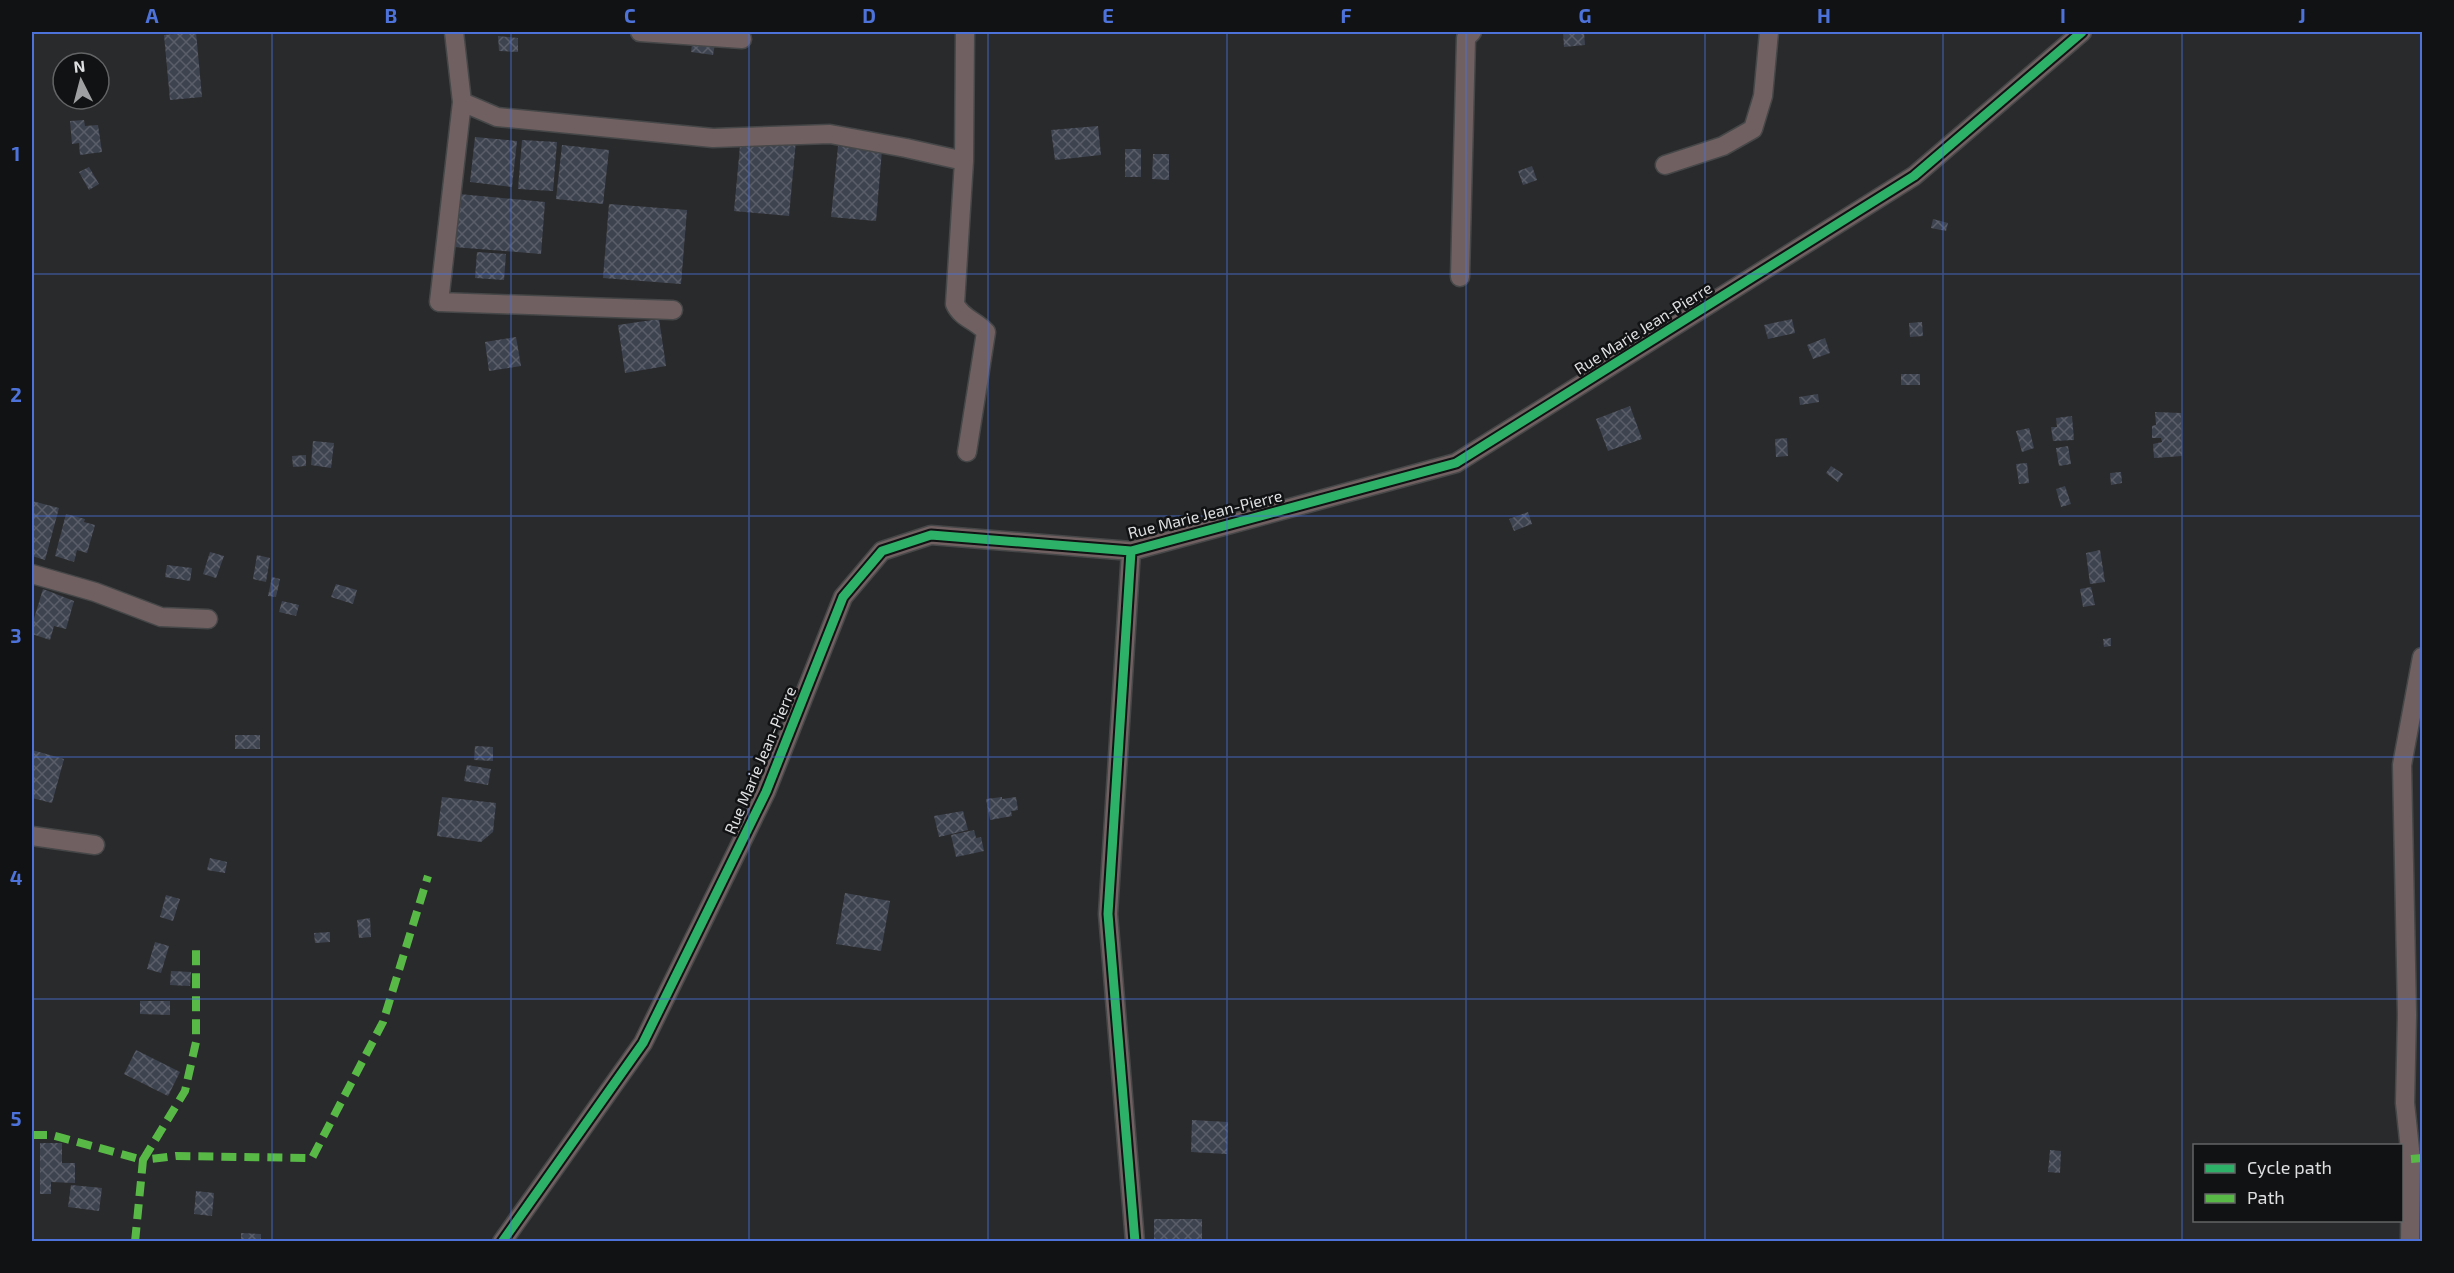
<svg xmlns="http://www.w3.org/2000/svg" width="2454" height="1273" viewBox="0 0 2454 1273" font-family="'Exo 2',sans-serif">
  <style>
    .building { fill: url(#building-cross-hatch) }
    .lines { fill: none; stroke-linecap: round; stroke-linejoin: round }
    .street-casing { stroke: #464748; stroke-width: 21 }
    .street { stroke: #706061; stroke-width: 18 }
    .quiet { stroke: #58b947; stroke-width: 8; stroke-dasharray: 15 8; stroke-linecap: butt }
    .cycleway-casing { stroke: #111213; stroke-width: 13 }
    .cycleway { stroke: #2db169; stroke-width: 9 }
    .grid { fill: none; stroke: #4d72da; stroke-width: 1.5; stroke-opacity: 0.55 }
    .labels { text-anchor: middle; stroke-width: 5; stroke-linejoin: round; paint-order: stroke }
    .street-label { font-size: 16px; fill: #dedfe1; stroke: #111213 }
    .neatline { fill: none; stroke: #4d72da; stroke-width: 2 }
    .grid-label { font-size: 20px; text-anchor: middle; font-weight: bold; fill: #4d72da }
  </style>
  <defs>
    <pattern id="building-cross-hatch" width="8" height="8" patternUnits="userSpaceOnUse" patternTransform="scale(1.5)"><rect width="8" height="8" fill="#3e4350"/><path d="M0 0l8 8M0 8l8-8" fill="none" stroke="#595e69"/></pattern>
  </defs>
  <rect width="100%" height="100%" fill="#292a2b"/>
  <path class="building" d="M196,32L202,97L170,100L164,35Z
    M1563,32H1584L1585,45L1564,47Z
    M498,36L518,38V52L499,51Z
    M693,36L716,39L713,55L691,52Z
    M84,120L85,126L98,125L102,152L80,155L79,143L72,144L70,121Z
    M1098,126L1101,155L1055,160L1051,130Z
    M741,135L796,140L789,216L734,211Z
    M475,137L517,141L512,187L470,182Z
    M522,140L557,142L553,191L518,189Z
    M562,145L609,150L603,204L556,199Z
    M838,146L882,150L876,221L831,217Z
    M1125,149H1141V177H1125Z
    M1153,154H1169V180L1152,179Z
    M1532,166L1537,180L1523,185L1518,171Z
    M89,167L99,184L89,190L79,172Z
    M459,194L545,202L541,254L454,247Z
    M609,204L687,210L681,284L603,278Z
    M1933,219L1948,223L1946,231L1931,228Z
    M477,252L506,254L504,280L475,278Z
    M659,319L666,366L625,373L618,325Z
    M1792,319L1795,333L1768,339L1764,325Z
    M1922,322L1923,336L1910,337L1909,323Z
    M516,337L521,366L489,371L485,342Z
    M1825,338L1830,353L1813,359L1807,345Z
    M1901,374H1920V385H1901Z
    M1818,394L1819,402L1800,405L1799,397Z
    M1630,406L1642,439L1608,451L1596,419Z
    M2155,412L2181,413L2182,456L2154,458L2153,444L2162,442L2161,438H2152V426L2156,425Z
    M2072,416L2074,440L2053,441L2051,427H2057L2056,418Z
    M2029,428L2034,448L2022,452L2016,431Z
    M1787,438L1788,456L1776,457L1775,439Z
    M313,441L334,443L331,468L311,465Z
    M2068,446L2071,464L2059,466L2056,448Z
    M306,455V466L293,467L292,456Z
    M2027,463L2029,483L2019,484L2016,464Z
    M1831,466L1843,474L1838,482L1826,473Z
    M2121,472L2122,483L2111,485L2110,473Z
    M2065,486L2071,504L2061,507L2056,489Z
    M32,501L59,508L45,560L32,556Z
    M1528,512L1532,524L1514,531L1509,519Z
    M66,514L85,519L84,522L95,525L87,553L77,550L74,562L55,556Z
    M2100,550L2105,582L2090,584L2086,553Z
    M210,552L224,556L216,578L203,574Z
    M257,555L270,558L266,582L253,579Z
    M167,565L192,568L190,581L165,577Z
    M272,577L280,579L276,597L268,596Z
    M336,584L357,590L353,604L331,597Z
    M2091,587L2095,605L2083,607L2080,589Z
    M43,589L74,601L66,629L54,626L50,640L32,634V625Z
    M282,601L299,605L296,616L279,612Z
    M2111,638V646L2104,647L2103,639Z
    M235,735H260V749H235Z
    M475,746L493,747V761L474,760Z
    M32,750L64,759L52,803L32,798Z
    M467,765L491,769L488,785L464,781Z
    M442,797L496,803L493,832L481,842L437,836Z
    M1002,797V799L1016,797L1018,810L1011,811L1012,816L990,820L986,799Z
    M963,811L968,830L939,837L934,816Z
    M974,830L976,838L981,837L984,851L956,857L951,835Z
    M210,858L227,862L225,873L207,870Z
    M845,893L890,901L881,951L836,944Z
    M166,895L180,899L173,921L160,917Z
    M370,918L371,937L359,938L357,920Z
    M330,932V942L315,943L314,933Z
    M155,942L169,946L161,973L147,969Z
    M171,971L191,972L190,986L170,985Z
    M140,1001H170V1015L140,1014Z
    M136,1050L180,1072L168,1096L124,1074Z
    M1192,1120L1228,1122L1227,1154L1191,1152Z
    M40,1143H62V1163H75V1183L51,1182V1194H40Z
    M2050,1150L2061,1151L2060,1173L2048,1172Z
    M71,1185L102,1188L99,1211L68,1207Z
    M196,1191L214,1193L212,1216L194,1214Z
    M1154,1219H1202V1242H1154Z
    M241,1233L261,1234V1242H241Z"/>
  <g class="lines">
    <g class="street-casing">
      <path id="street" d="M454,32L462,102L439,302L673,310
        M640,32L742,39
        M965,32L964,161L955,304C961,318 977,321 986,332L967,452
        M462,102L497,117L713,138L830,134L906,148L964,161
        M1665,165L1723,146L1753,129L1763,96L1769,32
        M1460,277L1466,38L1472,32
        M1131,551L1108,914L1135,1242
        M32,574L95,592L161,617L208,619
        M32,836L95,845
        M502,1242L643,1043L766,792L843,597L882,551L931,535L1131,551L1456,463L1914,176L2082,32
        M2410,1242L2411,1159L2405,1103L2407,1015L2402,765L2422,657"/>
    </g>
    <use href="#street" class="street"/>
    <path class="quiet" d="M32,1135H52L143,1160L185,1091L196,1042V947
      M2411,1159L2422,1158
      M135,1242L143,1160L176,1156L312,1158L383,1022L428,876"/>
    <g class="cycleway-casing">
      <path id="cycleway" d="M1131,551L1108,914L1135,1242
        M502,1242L643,1043L766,792L843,597L882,551L931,535L1131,551L1456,463L1914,176L2082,32"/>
    </g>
    <use href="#cycleway" class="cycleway"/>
  </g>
  <path class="grid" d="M272,32V1242M511,32V1242M749,32V1242M988,32V1242M1227,32V1242M1466,32V1242M1705,32V1242M1943,32V1242M2182,32V1242M32,274H2422M32,516H2422M32,757H2422M32,999H2422"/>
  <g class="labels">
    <g class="street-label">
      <text transform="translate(1643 328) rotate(-32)" y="6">Rue Marie Jean-Pierre</text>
      <text transform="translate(1205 514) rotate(-14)" y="6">Rue Marie Jean-Pierre</text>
      <text transform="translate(760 760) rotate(-67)" y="6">Rue Marie Jean-Pierre</text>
    </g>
  </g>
  <rect width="2454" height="1273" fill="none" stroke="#111213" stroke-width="66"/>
  <rect x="2193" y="1144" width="210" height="78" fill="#111213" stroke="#636465" stroke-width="1.5"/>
  <rect x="2205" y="1164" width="30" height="9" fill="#2db169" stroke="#636465" stroke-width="1.5"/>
  <text x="2247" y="1174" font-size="18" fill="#dedfe1">Cycle path</text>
  <rect x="2205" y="1194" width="30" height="9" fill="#58b947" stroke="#636465" stroke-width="1.5"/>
  <text x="2247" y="1204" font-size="18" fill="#dedfe1">Path</text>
  <g transform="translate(81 81) rotate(354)"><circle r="28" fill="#111213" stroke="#636465" stroke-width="1.5"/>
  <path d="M0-4.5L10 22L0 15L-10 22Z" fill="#9fa0a1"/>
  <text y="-9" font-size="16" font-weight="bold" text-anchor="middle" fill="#dedfe1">N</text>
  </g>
  <rect x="33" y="33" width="2388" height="1207" class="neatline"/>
  <g class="grid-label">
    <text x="152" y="23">A</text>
    <text x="391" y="23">B</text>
    <text x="630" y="23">C</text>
    <text x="869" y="23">D</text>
    <text x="1108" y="23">E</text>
    <text x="1346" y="23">F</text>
    <text x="1585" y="23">G</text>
    <text x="1824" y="23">H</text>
    <text x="2063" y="23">I</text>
    <text x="2302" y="23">J</text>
    <text x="16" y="161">1</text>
    <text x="16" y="402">2</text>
    <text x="16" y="643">3</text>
    <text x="16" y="885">4</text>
    <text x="16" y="1126">5</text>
  </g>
</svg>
